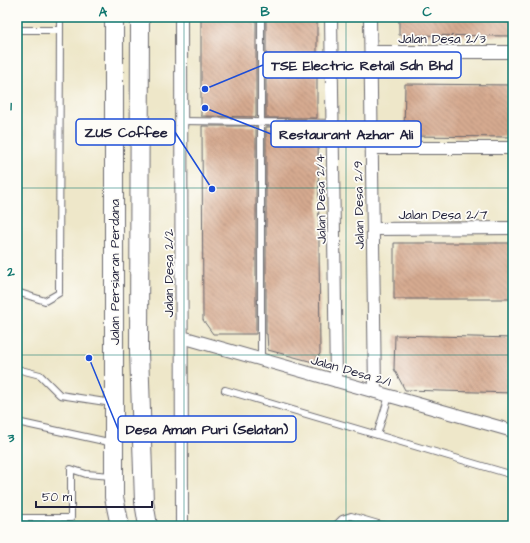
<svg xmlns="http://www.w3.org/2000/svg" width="530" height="543" viewBox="0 0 530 543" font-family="'Architects Daughter',sans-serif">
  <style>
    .building { fill: url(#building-back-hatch) }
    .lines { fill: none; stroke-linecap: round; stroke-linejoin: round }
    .service-casing { stroke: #69676d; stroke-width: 8 }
    .minor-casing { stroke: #69676d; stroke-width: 14 }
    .secondary-casing { stroke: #69676d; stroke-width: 20 }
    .service { stroke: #fff; stroke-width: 6 }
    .minor { stroke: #fff; stroke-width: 12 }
    .secondary { stroke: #fff; stroke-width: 18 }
    .grid { fill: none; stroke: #0f766e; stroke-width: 1; stroke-opacity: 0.55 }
    .labels { text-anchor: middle; stroke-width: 3.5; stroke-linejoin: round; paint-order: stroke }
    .street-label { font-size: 13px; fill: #22223b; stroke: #fdfcf7 }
    .leader { fill: none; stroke: #1d4ed8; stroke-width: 1.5 }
    .callout-dot { fill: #1d4ed8; stroke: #fdfcf7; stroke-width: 1.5 }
    .callout { fill: #fdfcf7; stroke: #1d4ed8; stroke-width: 1.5 }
    .callout-label { font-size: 14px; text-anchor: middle; font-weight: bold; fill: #22223b }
    .neatline { fill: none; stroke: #0f766e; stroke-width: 1.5 }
    .grid-label { font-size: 13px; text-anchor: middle; font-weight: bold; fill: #0f766e }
  </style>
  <defs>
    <pattern id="building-back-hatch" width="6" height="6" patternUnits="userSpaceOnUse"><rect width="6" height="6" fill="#d6aa90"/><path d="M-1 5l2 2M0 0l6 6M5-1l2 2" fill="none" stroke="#ad8a77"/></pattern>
  </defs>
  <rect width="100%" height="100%" fill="#fdfcf7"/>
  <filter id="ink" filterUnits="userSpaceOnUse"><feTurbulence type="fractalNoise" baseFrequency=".025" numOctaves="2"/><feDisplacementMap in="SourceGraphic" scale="8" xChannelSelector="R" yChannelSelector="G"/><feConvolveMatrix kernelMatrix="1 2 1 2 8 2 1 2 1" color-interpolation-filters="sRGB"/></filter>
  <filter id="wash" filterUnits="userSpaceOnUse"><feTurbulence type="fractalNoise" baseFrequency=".012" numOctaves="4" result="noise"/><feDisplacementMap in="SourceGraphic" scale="16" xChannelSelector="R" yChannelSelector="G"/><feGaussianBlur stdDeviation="0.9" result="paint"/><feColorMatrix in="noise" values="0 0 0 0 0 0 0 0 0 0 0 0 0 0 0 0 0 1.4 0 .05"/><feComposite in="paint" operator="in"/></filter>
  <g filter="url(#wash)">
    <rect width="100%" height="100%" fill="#eee7c9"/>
    <g id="blocks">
      <path class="building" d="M201,17H256V117L201,116Z
        M266,17H317V118H266Z
        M399,17H513V36L399,35Z
        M405,84L513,85V137L404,136Z
        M202,126H256V334H213L203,320Z
        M266,127H317L318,130L320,354L313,362L268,350L267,334H266Z
        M394,243H513V299H394Z
        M395,335L513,338V393L405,390L394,369Z"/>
    </g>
  </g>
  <g filter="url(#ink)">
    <use href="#blocks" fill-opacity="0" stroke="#69676d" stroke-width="1"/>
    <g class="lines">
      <g class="service-casing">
        <path id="service" d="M261,17V359
          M17,30H60
          M181,121L333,123
          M17,292L45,301L59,293L60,17
          M17,369L40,375L60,395L112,403
          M225,390L513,475
          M17,422L113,443
          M377,435L389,396
          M17,518H71V469L86,474L112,476
          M335,526L342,519L351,516L385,526"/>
      </g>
      <g class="minor-casing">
        <path id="minor" d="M181,17L182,523
          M331,17L336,381
          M370,17L375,392
          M371,52H513
          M372,148H513
          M373,229L513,228
          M182,337L513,431"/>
      </g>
      <g class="secondary-casing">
        <path id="secondary" d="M114,17V497L120,526
          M140,17L139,351L144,502L148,526"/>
      </g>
      <use href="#service" class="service"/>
      <use href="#minor" class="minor"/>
      <use href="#secondary" class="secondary"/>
    </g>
  </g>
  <path class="grid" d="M184,17V526M346,17V526M17,188H513M17,355H513"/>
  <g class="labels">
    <g class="street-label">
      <text x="442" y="43">Jalan Desa 2/3</text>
      <text transform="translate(320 199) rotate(-91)" y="5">Jalan Desa 2/4</text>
      <text transform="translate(358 205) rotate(-91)" y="5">Jalan Desa 2/9</text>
      <text x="443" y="219">Jalan Desa 2/7</text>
      <text transform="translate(114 272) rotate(-90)" y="5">Jalan Persiaran Perdana</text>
      <text transform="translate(168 273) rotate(-90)" y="5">Jalan Desa 2/2</text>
      <text transform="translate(351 370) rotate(16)" y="5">Jalan Desa 2/1</text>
    </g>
  </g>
  <path class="leader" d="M205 89L263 65M212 189L175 132M205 108L271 134M89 358L118 429"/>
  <g class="callout-dot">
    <circle cx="205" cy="89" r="4"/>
    <circle cx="212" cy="189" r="4"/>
    <circle cx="205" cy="108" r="4"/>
    <circle cx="89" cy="358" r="4"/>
  </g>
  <g class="callout">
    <rect x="263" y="52" width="198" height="26" rx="4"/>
    <rect x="76" y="119" width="99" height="26" rx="4"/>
    <rect x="271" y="121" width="150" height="26" rx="4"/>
    <rect x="118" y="416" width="178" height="26" rx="4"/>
  </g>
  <g class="callout-label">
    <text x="362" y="70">TSE Electric Retail Sdn Bhd</text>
    <text x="126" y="137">ZUS Coffee</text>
    <text x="346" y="139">Restaurant Azhar Ali</text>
    <text x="207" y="434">Desa Aman Puri (Selatan)</text>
  </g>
  <rect width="530" height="543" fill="none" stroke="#fdfcf7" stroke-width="44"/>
  <path d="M36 501v6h116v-6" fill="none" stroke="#22223b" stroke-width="2"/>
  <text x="42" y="501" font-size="12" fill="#22223b" stroke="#fdfcf7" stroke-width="3" paint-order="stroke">50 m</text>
  <rect x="22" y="22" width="486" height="499" class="neatline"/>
  <g class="grid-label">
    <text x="103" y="16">A</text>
    <text x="265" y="16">B</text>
    <text x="427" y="16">C</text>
    <text x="11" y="110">1</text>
    <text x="11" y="276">2</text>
    <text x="11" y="442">3</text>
  </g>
</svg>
